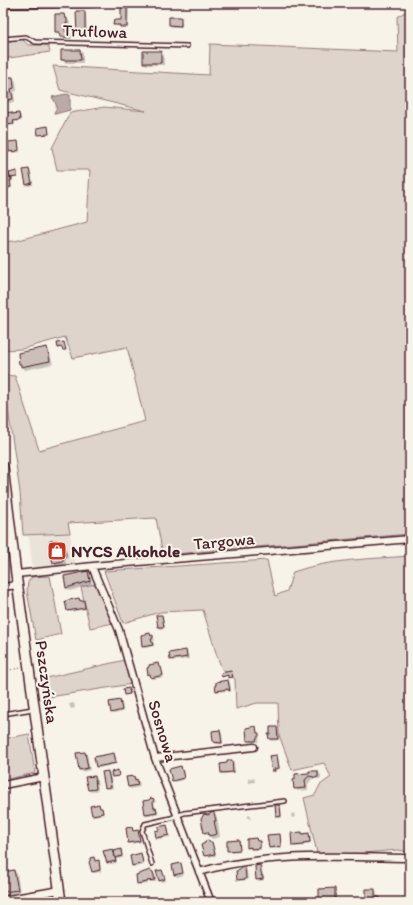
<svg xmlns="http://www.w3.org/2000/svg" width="413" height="905" viewBox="0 0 413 905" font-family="Itim,sans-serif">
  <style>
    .built { fill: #eae3da }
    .green { fill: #ded4cc; stroke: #947a7c }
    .water { fill: #bcaaa7; stroke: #8e7275 }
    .shadow { fill: #0003 }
    .building { fill: #ccbfb9; stroke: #4a1f2b }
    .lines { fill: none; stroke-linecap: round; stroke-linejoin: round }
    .service-casing { stroke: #4a1f2b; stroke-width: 6 }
    .minor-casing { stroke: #4a1f2b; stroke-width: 9 }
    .secondary-casing { stroke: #4a1f2b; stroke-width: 12 }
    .path { stroke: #4a1f2b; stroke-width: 1; stroke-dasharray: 1 3; stroke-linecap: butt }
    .service { stroke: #f7f3e8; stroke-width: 3 }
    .minor { stroke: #f7f3e8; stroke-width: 6 }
    .secondary { stroke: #f7f3e8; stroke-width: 9 }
    .labels { text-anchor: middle; stroke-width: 4; stroke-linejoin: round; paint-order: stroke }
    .street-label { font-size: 17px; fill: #4a1f2b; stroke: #f7f3e8 }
    .poi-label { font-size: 17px; font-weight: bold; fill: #4a1f2b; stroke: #f7f3e8; text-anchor: start }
  </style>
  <rect width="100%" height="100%" fill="#f7f3e8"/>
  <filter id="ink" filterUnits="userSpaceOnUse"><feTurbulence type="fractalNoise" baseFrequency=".025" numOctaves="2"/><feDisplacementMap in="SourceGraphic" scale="8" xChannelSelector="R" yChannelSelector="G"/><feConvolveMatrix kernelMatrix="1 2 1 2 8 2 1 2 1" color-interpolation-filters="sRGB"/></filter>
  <g filter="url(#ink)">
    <path class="built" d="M70,533L76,567L33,571L29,537L23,535Z
      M88,570L95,584L65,590L63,573Z"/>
    <path class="green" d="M408,10H410V534L163,555L156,518L68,523L70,533L23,535L20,492L3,375L15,376L39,450L145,421L127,347L73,358L65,337L22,349L3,350L4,326L3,324V242L15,241L87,222L90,170H57L52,148L70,113L104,107L146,111L60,90L53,66L209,75L210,44L398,52L397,17Z
      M22,39L28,45H48L50,52L3,59V42Z
      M410,556V852L398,850L318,857L304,798L315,795L320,785L331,777L324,763L292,770L279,735L278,703H257L236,709L235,679L222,669L217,656L203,610L160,612L123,623L104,571L267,560L275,596L287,591L293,572C330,559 371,559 410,556Z
      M50,576L61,634L36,640L27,591L28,582L32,577Z
      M95,584L113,623L90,628L81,587Z
      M125,660L132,684L43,698L42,679Z
      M29,734L35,773L3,780V739Z"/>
    <path class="water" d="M66,94L70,95V110L55,114L54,112C59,107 55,102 52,97Z"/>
    <path class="shadow" d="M127,8L129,10L128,28L117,26L115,24L122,21Z
      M77,12H84L86,14L87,35H79L78,33Z
      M64,15L70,22V26H67V33L72,35V39H64L61,35L56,32Z
      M180,19L182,21V27H172L170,25Z
      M80,51L83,53V63H65L62,60Z
      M144,52H161L164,55V65H147L144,62Z
      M13,78L16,81L17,91L14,92L15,102L9,103L6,100V93L3,91V79Z
      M12,113L13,115L19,114L21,116V121L14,122L15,125L8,126L6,124Z
      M18,142L19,144L20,152L12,153L10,151Z
      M29,170L31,172L33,185L28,186L27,184Z
      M17,173V177L11,178L13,181L11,182L12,188L4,190L3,175Z
      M47,348L49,351L53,364L25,370L22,367L19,358Z
      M56,541L60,547L63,546L66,549L68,558L65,559L66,564L56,566L54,563Z
      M87,572L90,575L92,584L70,591L67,588L65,577Z
      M79,599L85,603L86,609L70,612L68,610Z
      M162,616L163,617L165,628L161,629L159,627Z
      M151,636L154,638L155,640L153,641L154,646L145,648L143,647Z
      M186,651L188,653L189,659L173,661L171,659Z
      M158,664L162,670L164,677L154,679L149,674Z
      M228,681L230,683L231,690L219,692L217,691Z
      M120,701L122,703L123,712L114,714L112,712Z
      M74,703L75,708L71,709L69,704Z
      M5,723L6,725L8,735L3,736V724Z
      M255,727L260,738L259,739L258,742H250L248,740Z
      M276,728L278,730L279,740L271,741L270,739Z
      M220,731L222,733L223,744H216L214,742Z
      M85,753L87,754L90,770L82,772L80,770Z
      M114,755L116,756L117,764L99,768L97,766Z
      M276,756L278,758L280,769L276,770V772H275L273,771Z
      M232,761L234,762L235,773L223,774L222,773Z
      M181,768L183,769L185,779L175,782L173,780Z
      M108,772L110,774L113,788L108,789L106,787Z
      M318,772L321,775V779H312L308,784V790L298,791L295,788L294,781Z
      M95,777L97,779L98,790L91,792L89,790Z
      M134,777L139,782L140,787L130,789L129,787L127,778Z
      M248,778H254L255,782L249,783Z
      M151,799L156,801L154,804L155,809L158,810L159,814L147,816L146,814L144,802Z
      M99,805L103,811L104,814L94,816L93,814Z
      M279,806L281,808L282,818H278L277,816Z
      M294,813L295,818H292L291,814Z
      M214,814L217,817L220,837L212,839L209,835H207L204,832L207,816Z
      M248,815L251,816V819L248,818Z
      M167,826L168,828L170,837L159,839L157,838Z
      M132,828L134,832L138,831L139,833L141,842L131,844L129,842Z
      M302,833L304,835L309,834L311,836V843L304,844V846L295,847L293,845Z
      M279,835L281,837L282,848L272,849L270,847Z
      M256,839L261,843V850H254L248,847Z
      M239,841V851L230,852L228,850V842Z
      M210,843H212L213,845L216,856L206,857L205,855Z
      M120,850L122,852L123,858L116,859L117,863L110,864L104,852Z
      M141,855L142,856L144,865L135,867L133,865Z
      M94,859L96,862L98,861L100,863L101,872L94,873L92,871Z
      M180,864L182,866L184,875L177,877L175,875Z
      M260,866L262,868L263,877L264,880L259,881L257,879Z
      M245,868L247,870L248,880L239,881L238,879Z
      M14,871L17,874L20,892L3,896V873Z
      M162,871L166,881L161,882L160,880Z
      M153,873L155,875L156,882H148V884L140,885L138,883Z
      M334,889L336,891V902H322L320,900Z
      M374,890L377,892V898H380L383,902H363L367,900Z"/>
    <path class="building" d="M121,7H127V27H120V25H113L114,20H121Z
      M76,11H85V33H77Z
      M55,14H64L65,18H67V24H65V30L66,32L70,31V37H60L59,32H55Z
      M169,17H181V26L169,25Z
      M61,50H80L81,60H61Z
      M143,51H161V63H143Z
      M4,77H13L14,88L11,89L13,99L5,100L4,90H3Z
      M12,112V114L19,113L20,120L13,121L14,124L5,125L4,113Z
      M48,126L49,134L38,135L37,128Z
      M18,141L19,150L14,152V151L9,152L8,142Z
      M29,169L32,183L26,185L23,170Z
      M17,171V177L10,178L9,173Z
      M9,173L10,178H12V180H10L11,187L3,188V174Z
      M64,342L66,350H63L61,347L58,348L57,343Z
      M47,347L50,361L21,367V364H19L18,353Z
      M57,540L58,546L63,545L66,555L62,556L63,561L53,563L49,545L50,541Z
      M88,571L90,581L66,588L64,576Z
      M79,598L80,601L84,600L85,608L67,611L65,601Z
      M156,615H162L164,627H158Z
      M150,633L151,636L153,635V638L151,639L153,645L142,647L141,635Z
      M186,650L187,657L170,660L169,653Z
      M158,663L159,667H161L163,675L151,678L150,674L148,675L147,668L149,667V665Z
      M231,671L233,677L228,678V675L222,677L221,673Z
      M228,680L230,691H229L228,689L216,691L215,685H216V682Z
      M129,688L130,694L124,695L123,689Z
      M120,700L122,710L111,713L109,702Z
      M256,726L257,733H259V736L257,737L256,741H247L246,728Z
      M270,727H277L278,739H269L268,734H270Z
      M220,730L222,743L213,742L212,731Z
      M85,752L88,768L79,770L76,753Z
      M114,753L116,763L96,767L94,757Z
      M277,755L279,768L274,769L275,771H272L269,756Z
      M227,760H232L233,772L221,773L220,764L227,763Z
      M181,766L184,778L172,781L169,769Z
      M118,770L119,776L112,777L111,772Z
      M108,771L111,787L105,788L102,772Z
      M309,771H318V777L314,778V777L309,776L305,780L306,788L294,789L293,780L295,779V774L309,773Z
      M95,776L96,789L88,790L85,777Z
      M134,776L135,780L137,779L138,785L128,787L126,777Z
      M151,798L154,799L153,802L154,808H156L157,812L145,814L143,801L149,800Z
      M99,804L100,808H102L103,813L92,815L90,806Z
      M275,805H280L281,816L276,817Z
      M213,812L214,813L216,821H214L217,834L209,836L208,832L204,833L201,819L204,814L208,815Z
      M167,825L169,835L156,838L155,831L159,830L158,827Z
      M132,827L133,831L138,830L140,841L128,843L126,828Z
      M302,832V834L309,833L310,842L303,843V845L292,846L291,833Z
      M280,834L281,846L269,848L267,835Z
      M256,838L257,841H260V848L251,849V847L247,848V839Z
      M208,840L209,842H212L215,854L204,856L201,845L205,843V841Z
      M239,840L240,850L227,851V841Z
      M113,849L115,857L114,851L121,849L122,856L115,858L116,861L107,863L103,851Z
      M141,853L143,863L132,866L130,856Z
      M94,857L95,861L99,860L100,870L92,872L89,862L90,861V858Z
      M181,863L183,873L174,875L172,865Z
      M260,865L261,873L262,874L261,876H263V879L256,880L255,866Z
      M245,867L246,879L237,880L236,871L240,870V868Z
      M14,870L18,890L3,892V872Z
      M150,870L153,872L155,880L147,881V882L137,884L136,875Z
      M162,870L165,879L159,881L156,871Z
      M335,888V901H319V889Z
      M366,889H375V897H380V902H362V899H366Z"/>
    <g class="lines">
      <g class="service-casing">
        <path id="service" d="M3,6L90,5L101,3
          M3,39L26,37L35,42L187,46
          M3,714L33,709
          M152,864L142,831L145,824L171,818L184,813L285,801"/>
      </g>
      <g class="minor-casing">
        <path id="minor" d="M92,567L119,630L155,758L211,902
          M16,574L103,565L410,539
          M3,587L17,585
          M155,758L254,747
          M3,785L44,777
          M199,872C267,852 340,857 410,858
          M3,900L60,890"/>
      </g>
      <g class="secondary-casing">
        <path id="secondary" d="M3,467L16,574L61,902"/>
      </g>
      <path class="path" d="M3,671L21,668"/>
      <use href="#service" class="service"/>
      <use href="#minor" class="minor"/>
      <use href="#secondary" class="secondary"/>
    </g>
  </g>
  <defs>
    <g id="shop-square" transform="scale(1)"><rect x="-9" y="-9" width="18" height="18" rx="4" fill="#c8321e" stroke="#f7f3e8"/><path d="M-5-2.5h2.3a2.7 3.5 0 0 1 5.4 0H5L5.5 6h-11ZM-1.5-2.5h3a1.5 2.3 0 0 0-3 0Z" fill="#fff"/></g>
  </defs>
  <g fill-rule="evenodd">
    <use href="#shop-square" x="57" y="551"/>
  </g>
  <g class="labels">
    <g class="street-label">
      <text transform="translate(95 31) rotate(2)" y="6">Truflowa</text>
      <text transform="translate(224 541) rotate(-5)" y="6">Targowa</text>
      <text transform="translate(47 682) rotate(82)" y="6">Pszczyńska</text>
      <text transform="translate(163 731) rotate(73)" y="6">Sosnowa</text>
    </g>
    <g class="poi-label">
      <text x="71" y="557">NYCS Alkohole</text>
    </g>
  </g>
  <rect width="413" height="905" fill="none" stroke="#f7f3e8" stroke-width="16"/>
  <rect x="8" y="8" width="397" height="889" fill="none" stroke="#4a1f2b" stroke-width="1.5" filter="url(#ink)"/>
</svg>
